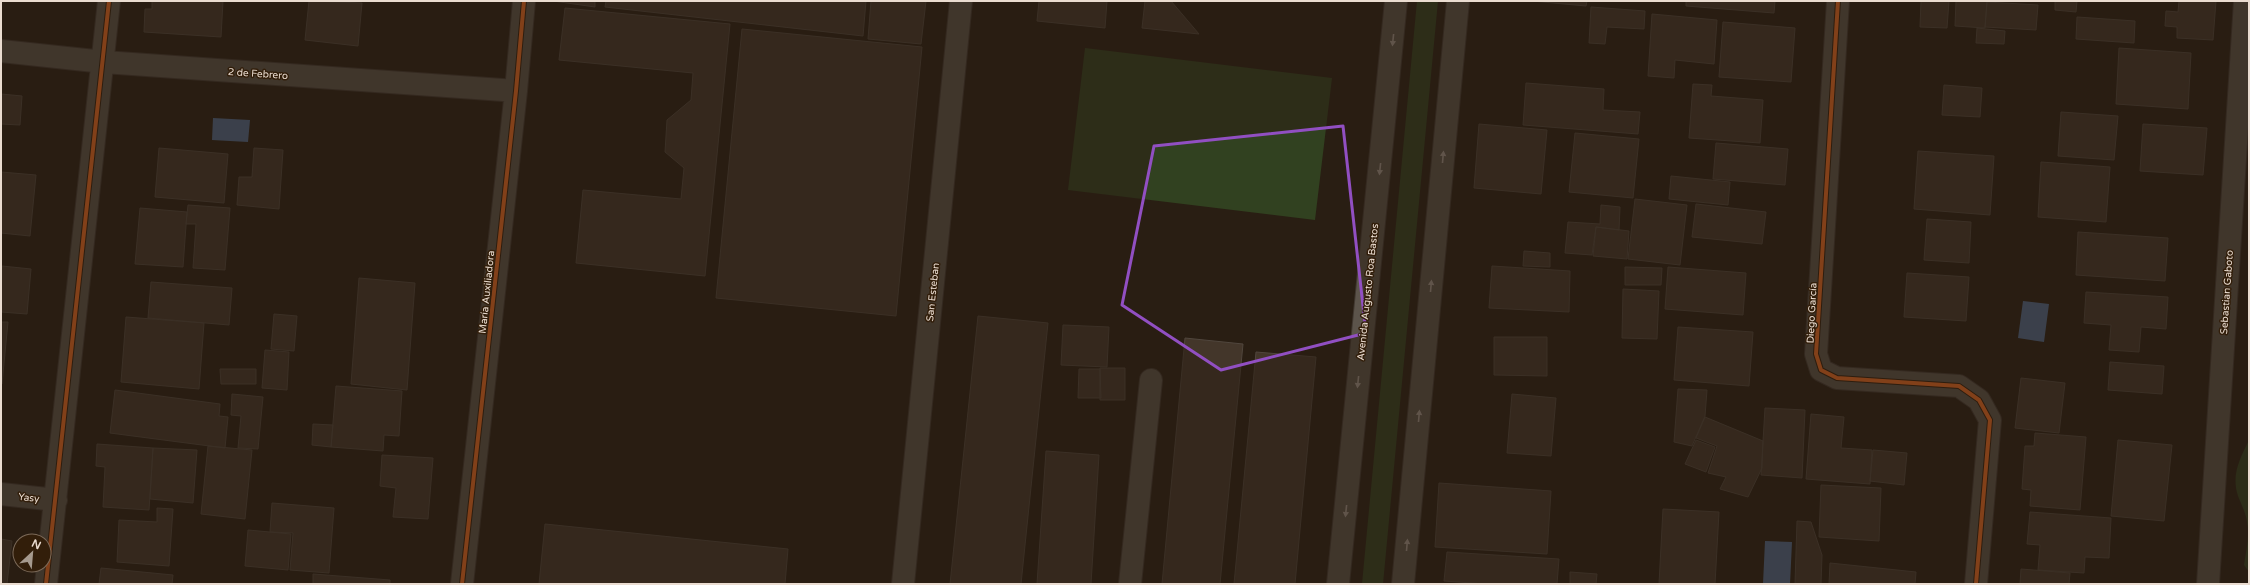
<svg xmlns="http://www.w3.org/2000/svg" width="2250" height="585" viewBox="0 0 2250 585" font-family="'Varela Round',sans-serif">
  <style>
    .green { fill: #314120 }
    .water { fill: #506c91 }
    .building { fill: #43362a; stroke: #50463d }
    .lines { fill: none; stroke-linecap: round; stroke-linejoin: round }
    .street-casing { stroke: #413830; stroke-width: 24 }
    .secondary-casing { stroke: #413830; stroke-width: 24 }
    .street { stroke: #5c544b; stroke-width: 22 }
    .secondary { stroke: #5c544b; stroke-width: 22 }
    .cycleway-casing { stroke: #321e0a; stroke-width: 6 }
    .cycleway { stroke: #ed6a23; stroke-width: 4 }
    .oneway { fill: #a3988e }
    .marked { fill: none; stroke: #914fc2; stroke-width: 3; stroke-linejoin: round }
    .labels { text-anchor: middle; stroke-width: 3; stroke-linejoin: round; paint-order: stroke }
    .street-label { font-size: 10px; fill: #eadcd0; stroke: #321e0a }
  </style>
  <rect width="100%" height="100%" fill="#291e13"/>
  <path class="green" d="M1417,1H1438L1383,584H1362Z
    M1085,48L1332,78L1315,220L1068,190Z
    M2249,440V572L2244,565C2246,551 2250,536 2247,522C2246,513 2241,504 2238,496C2231,474 2240,459 2249,440Z"/>
  <path class="water" d="M213,118L250,120L248,142L212,140Z
    M2023,301L2049,304L2044,342L2018,338Z
    M1765,541L1792,542L1790,584H1763Z"/>
  <path class="building" d="M152,1H223L221,37L144,32L145,9H152Z
    M309,1L362,3L358,46L305,40Z
    M553,1H595V7Z
    M606,1H866L863,36L605,7Z
    M871,1H926L921,44L868,39Z
    M1039,1H1107L1105,28L1037,21Z
    M1145,1H1171L1199,34L1142,28Z
    M1532,1H1587L1586,6Z
    M1686,1H1775L1774,13L1686,6Z
    M1921,1H1949L1947,28L1920,27Z
    M1956,1H1987L1985,28L1955,26Z
    M2055,1H2077L2076,12L2055,10Z
    M2179,1H2216L2213,40L2177,38V27L2165,26L2166,11L2178,12Z
    M1987,2L2038,5L2036,30L1985,27Z
    M1591,7L1645,11L1644,29L1607,27L1605,44L1589,43Z
    M565,8L730,24L705,276L576,263L583,190L681,199L684,168L665,152L667,120L691,100L693,73L559,60Z
    M1652,14L1717,20L1714,64L1675,60L1674,78L1648,76Z
    M2077,17L2135,21L2134,43L2076,39Z
    M1723,22L1795,28L1791,82L1719,77Z
    M1977,28L2005,31L2004,44L1976,43Z
    M742,29L922,47L896,316L716,298Z
    M2119,48L2191,53L2188,109L2116,104Z
    M1526,83L1604,89L1603,110L1640,112L1638,134L1523,125Z
    M1693,84L1712,85L1711,96L1763,100L1760,143L1689,138Z
    M1944,85L1982,88L1980,117L1942,115Z
    M1,94L22,96L20,125L1,124Z
    M2061,112L2118,116L2114,160L2058,156Z
    M1479,124L1547,130L1541,194L1474,188Z
    M2143,124L2207,128L2203,175L2140,171Z
    M1575,133L1639,139L1633,198L1569,192Z
    M1716,143L1788,149L1785,185L1713,179Z
    M159,148L228,154L224,203L155,197Z
    M254,148L283,150L279,209L237,205L239,177H252Z
    M1918,151L1994,156L1990,215L1914,209Z
    M2041,162L2110,167L2106,222L2038,217Z
    M1,172L36,175L30,236L1,233Z
    M1671,176L1730,182L1728,205L1669,199Z
    M1635,199L1687,205L1680,265L1628,259Z
    M1696,204L1766,212L1762,244L1692,237Z
    M188,205L230,208L225,270L193,268L196,224H186Z
    M1601,205L1620,207L1619,230L1596,227L1592,255L1565,253L1568,222L1600,224Z
    M140,208L187,212L183,267L135,264Z
    M1927,219L1971,222L1969,263L1924,260Z
    M1596,227L1629,231L1627,259L1593,256Z
    M2078,232L2168,238L2165,281L2076,275Z
    M1524,251L1550,253V267L1523,266Z
    M2,266L31,269L27,314L1,312Z
    M1492,266L1570,271L1569,312L1489,308Z
    M1625,267L1662,268L1661,285H1625Z
    M1668,267L1746,273L1743,315L1665,309Z
    M1907,273L1969,277L1966,321L1904,317Z
    M359,278L415,283L407,390L351,384Z
    M151,282L232,288L229,325L148,318Z
    M1623,289L1659,291L1657,339L1622,338Z
    M2086,292L2168,297L2166,329L2141,327L2139,352L2109,350L2111,325L2084,323Z
    M274,314L297,316L294,351L271,349Z
    M978,316L1048,323L1021,584H950Z
    M126,317L204,323L199,389L121,382Z
    M1,322H8L2,384H1Z
    M1063,325L1109,327L1107,367L1061,365Z
    M1678,327L1753,332L1749,386L1674,380Z
    M1494,337H1547V376L1494,375Z
    M1185,338L1243,344L1220,584H1162Z
    M265,350L289,352L287,390L262,388Z
    M1256,352L1316,357L1295,584H1234Z
    M2110,362L2164,366L2162,394L2108,390Z
    M1100,368H1125V400H1100Z
    M220,369H256V384H221Z
    M1079,369H1100L1101,398H1078Z
    M2021,378L2065,383L2059,433L2015,428Z
    M336,386L402,391L399,436L384,435L383,451L331,447Z
    M1678,389L1707,390L1705,416L1692,446L1674,442Z
    M115,390L220,404L219,416L228,417L225,448L110,433Z
    M232,394L263,397L258,449L238,448L241,416L231,415Z
    M1512,394L1556,398L1551,456L1507,453Z
    M1765,408L1805,410L1802,478L1761,475Z
    M1811,414L1844,417L1841,448L1872,450L1870,484L1806,479Z
    M1705,417L1763,441L1762,468L1748,497L1720,489L1726,477L1708,473L1717,446L1696,438Z
    M313,424L333,425L331,447L312,445Z
    M2035,433L2086,437L2080,510L2030,506L2031,490L2022,489L2025,446H2034Z
    M1696,440L1715,447L1706,472L1685,464Z
    M2118,440L2172,445L2164,521L2111,516Z
    M97,444L153,448L149,510L103,507L105,467L96,466Z
    M208,446L252,450L245,519L201,514Z
    M153,448L197,450L193,503L150,499Z
    M1873,450L1907,453L1904,485L1870,481Z
    M1046,451L1099,455L1091,584H1037Z
    M382,455L433,458L428,519L393,517L396,488L380,486Z
    M1439,483L1551,491L1547,554L1435,547Z
    M1821,485L1881,488L1879,541L1819,537Z
    M272,503L334,508L329,573L290,570L293,533L270,532Z
    M157,508L173,509L169,566L117,562L119,520L157,522Z
    M1663,509L1719,512L1715,584H1659Z
    M2030,512L2111,518L2109,558L2085,557L2084,573L2038,570L2040,545L2027,544Z
    M1797,521L1811,522L1822,555L1821,584H1795Z
    M545,524L788,549L785,584H539Z
    M248,530L291,534L288,570L245,566Z
    M1,539L12,541L7,584H1Z
    M1447,552L1559,559L1557,584H1486L1444,581Z
    M1830,563L1916,572L1915,584H1829Z
    M101,568L173,575L172,584H99Z
    M2021,569L2070,573L2069,584H2020Z
    M1570,572L1597,574L1596,584H1570Z
    M313,574L390,580V584H313Z"/>
  <g class="lines">
    <g class="street-casing">
      <path id="street" d="M1838,1L1816,354L1821,370L1837,378L1959,386L1979,400L1990,420L1976,584
        M1,51L104,62L516,91
        M1,494L56,500
        M46,584L109,1
        M462,584L516,91L524,1
        M903,584L961,1
        M1130,584L1151,380
        M2208,584L2245,1"/>
    </g>
    <g class="secondary-casing">
      <path id="secondary" d="M1338,584L1396,1
        M1403,584L1458,1"/>
    </g>
    <use href="#street" class="street"/>
    <use href="#secondary" class="secondary"/>
    <g class="cycleway-casing">
      <path id="cycleway" d="M1838,1L1816,354L1821,370L1837,378L1959,386L1979,400L1990,420L1976,584
        M46,584L109,1
        M462,584L516,91L524,1"/>
    </g>
    <use href="#cycleway" class="cycleway"/>
  </g>
  <defs><path id="oneway-solid" d="M-6-.8H1V-3.2L6.5 0L1 3.2V.8H-6Z"/></defs>
  <g class="oneway">
    <use href="#oneway-solid" transform="translate(1393 40) rotate(96)"/>
    <use href="#oneway-solid" transform="translate(1443 157) rotate(-85)"/>
    <use href="#oneway-solid" transform="translate(1380 169) rotate(96)"/>
    <use href="#oneway-solid" transform="translate(1431 286) rotate(-85)"/>
    <use href="#oneway-solid" transform="translate(1358 382) rotate(96)"/>
    <use href="#oneway-solid" transform="translate(1419 416) rotate(-85)"/>
    <use href="#oneway-solid" transform="translate(1346 511) rotate(96)"/>
    <use href="#oneway-solid" transform="translate(1407 545) rotate(-85)"/>
  </g>
  <path d="M0 0H2250V585H0ZM1343,126L1366,333L1221,370L1122,305L1154,146Z" fill="#291e13" fill-opacity=".55" fill-rule="evenodd"/>
  <path class="marked" d="M1343,126L1366,333L1221,370L1122,305L1154,146Z"/>
  <g class="labels">
    <g class="street-label">
      <text transform="translate(258 73) rotate(4)" y="4">2 de Febrero</text>
      <text transform="translate(486 292) rotate(-84)" y="4">María Auxiliadora</text>
      <text transform="translate(932 292) rotate(-84)" y="4">San Esteban</text>
      <text transform="translate(1367 292) rotate(-84)" y="4">Avenida Augusto Roa Bastos</text>
      <text transform="translate(2226 292) rotate(-86)" y="4">Sebastian Gaboto</text>
      <text transform="translate(1811 313) rotate(-87)" y="4">Diego García</text>
      <text transform="translate(29 497) rotate(6)" y="4">Yasy</text>
    </g>
  </g>
  <rect width="2250" height="585" fill="none" stroke="#eadcd0" stroke-width="4"/>
  <g transform="translate(32 553) rotate(26)"><circle r="19" fill="#321e0a" stroke="#7c6a59"/>
  <path d="M0-3L7 15L0 10L-7 15Z" fill="#a69a8e"/>
  <text y="-6" font-size="11" font-weight="bold" text-anchor="middle" fill="#eadcd0">N</text>
  </g>
</svg>
